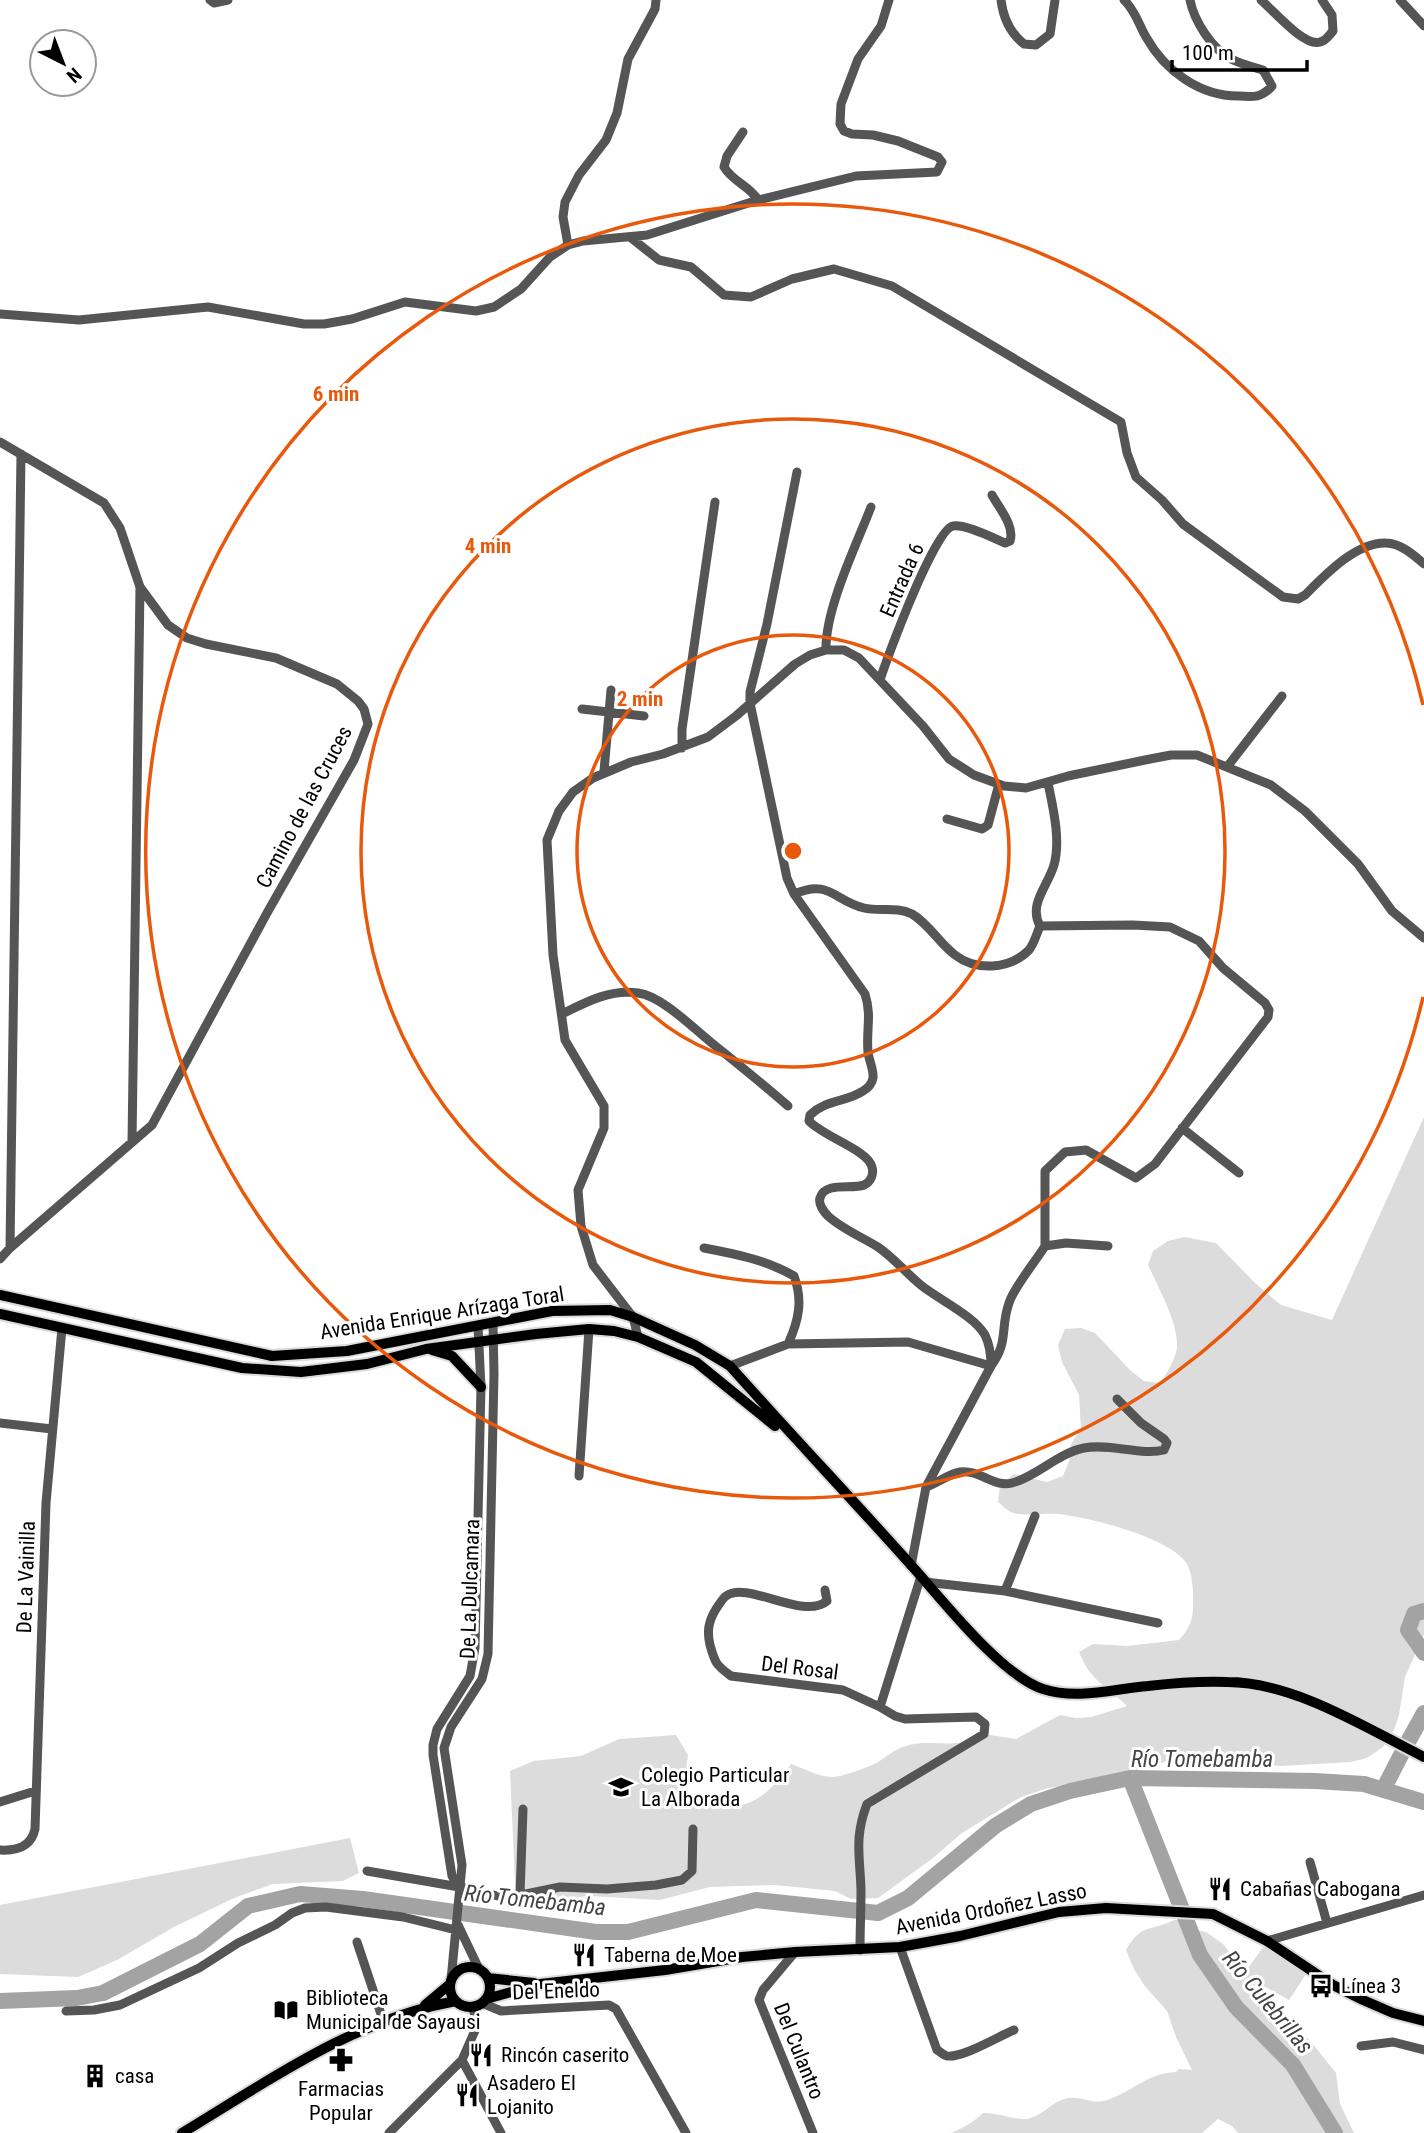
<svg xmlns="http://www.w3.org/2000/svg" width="1424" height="2133" viewBox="0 0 1424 2133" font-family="'Roboto Condensed',sans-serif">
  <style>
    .green { fill: #dcdcdc }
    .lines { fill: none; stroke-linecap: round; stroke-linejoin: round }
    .river { stroke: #a3a3a3; stroke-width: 16 }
    .major-casing { stroke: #dbdbdb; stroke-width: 14 }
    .minor { stroke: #555; stroke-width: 9 }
    .major { stroke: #000; stroke-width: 10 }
    .ring { fill: none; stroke: #e8590c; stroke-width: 3.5 }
    .labels { text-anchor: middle; stroke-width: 6; stroke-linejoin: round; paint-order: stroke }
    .street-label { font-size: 21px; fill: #000; stroke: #fff }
    .poi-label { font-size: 21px; fill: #000; stroke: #fff; text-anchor: start }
    .water-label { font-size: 23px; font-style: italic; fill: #444; stroke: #fff }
    .centre { fill: #e8590c; stroke: #fff; stroke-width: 3.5 }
    .ring-label { font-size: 21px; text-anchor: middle; font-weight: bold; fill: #e8590c; stroke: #fff; stroke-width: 6; stroke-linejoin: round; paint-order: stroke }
  </style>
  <rect width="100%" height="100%" fill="#fff"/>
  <path class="green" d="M1424,1117V1635L1405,1677L1399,1715L1394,1730L1383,1747L1367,1758L1351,1762L1281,1766L1208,1760L1191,1762L1170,1760L1114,1779L1048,1788L1021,1797L962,1833L933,1858L878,1898L851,1899L835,1891L775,1885L710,1887L660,1900L590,1896L516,1904L510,1771L534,1761L581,1756L619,1739L676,1735L688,1755L683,1793C735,1815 757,1811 791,1764C803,1768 819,1777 832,1777C839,1778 872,1766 878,1762C888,1756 894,1749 906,1746C931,1738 961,1751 984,1734L1016,1739L1060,1715L1076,1718L1091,1717L1127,1706C1106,1685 1091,1682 1079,1652L1093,1644L1127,1646L1179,1640C1195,1622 1193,1614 1193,1591C1192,1580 1191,1568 1184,1560C1163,1536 1091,1518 1059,1514C1046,1513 1021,1517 1011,1512C1006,1510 1002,1505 998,1502L1000,1485L1014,1474L1047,1482L1063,1476L1069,1461L1071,1444L1081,1429L1079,1395L1062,1362L1058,1345L1065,1329L1081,1328L1095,1333L1131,1371L1144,1381L1161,1383C1167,1372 1175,1360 1177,1348C1179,1324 1158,1287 1148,1265L1153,1251L1168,1241L1184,1237L1216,1243L1255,1283L1281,1305L1332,1320Z
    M350,1838L359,1873L343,1881L273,1884L234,1898L174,1927L117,1960L78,1977L0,1974V1905Z
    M1174,1920H1180L1197,1930L1206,1932L1223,1944L1245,1972L1264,1946L1308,1971L1289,2000L1251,1979L1263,1994L1285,2013L1312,2043L1336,2073L1340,2104L1354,2133H1238L1232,2126L1218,2119L1202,2133H951C965,2127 972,2123 983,2113C996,2112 1014,2120 1026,2119C1043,2117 1052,2100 1069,2098C1082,2096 1093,2105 1107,2100C1132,2092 1147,2073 1176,2072L1179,2069L1192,2070L1176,2037L1167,2011L1144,1985L1134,1969L1126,1950C1142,1922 1151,1932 1174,1920Z"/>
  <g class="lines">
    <path class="river" d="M1424,1611L1414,1614L1408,1630L1424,1653
      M1409,1740L1424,1713
      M1130,1778L1200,1955L1236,2007L1293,2065L1335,2133
      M1383,1790L1401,1755
      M0,2001L77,1998L103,1993L200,1944L248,1906L300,1894L363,1899L596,1932H628L756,1900L878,1913L908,1898L995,1826L1031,1804L1070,1791L1130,1778L1315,1781L1364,1784L1424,1802"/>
    <g class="major-casing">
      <path id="major" d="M0,1295L272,1356L347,1351L552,1311L610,1310L633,1317L695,1345L730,1366C792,1436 857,1504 919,1574C948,1607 1003,1676 1043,1689C1077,1700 1113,1689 1148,1686C1174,1683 1201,1681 1227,1682C1294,1682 1366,1728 1424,1757
        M0,1314L242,1368L301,1372L367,1364L426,1349L536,1334L589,1329L614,1331L638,1337L696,1362L775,1426
        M432,1350L452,1356L481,1387
        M450 1987a20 20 0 1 1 40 0a20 20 0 1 1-40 0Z
        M488,1978L534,1983
        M486,1999L540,1984L665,1970L742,1957L795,1952L900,1947L960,1936L1059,1912L1106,1908L1213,1914L1267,1941L1333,1985L1363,2000L1393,2013L1424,2021
        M425,2005L450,1984
        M182,2133C268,2081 355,2019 456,2001"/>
    </g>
    <path class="minor" d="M210,0L214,3L228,0
      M1001,0C1003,17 1010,33 1024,44L1036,45L1050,34L1055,0
      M1124,0C1135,10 1139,25 1146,37C1165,71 1200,96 1238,96C1253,97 1262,98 1272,86L1263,70C1253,67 1241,64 1231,59C1212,49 1194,21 1190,0
      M1261,0C1274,11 1304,47 1320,42C1326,41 1329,35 1333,31L1332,15L1322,0
      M1400,0L1424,26
      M743,132L727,156L724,167C733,182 750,186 758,200
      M630,237L659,260L691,267L724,295L751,297L792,279L834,269L892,286L1121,422L1127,453L1136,477L1162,500L1183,524L1283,597L1298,599L1305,595C1325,575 1356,542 1386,543C1400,543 1414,555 1424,564
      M568,245L563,217L565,202L579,175L606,140L617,113L628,59L655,9L656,0
      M0,314L79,320L208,307L304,324H324L352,319L405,302L476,311L494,307L521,289L550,257L568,245L583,241L647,235L758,200L856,176L937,172L942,162L938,157L898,141L873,135L852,134L844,131L840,124L841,104L858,59L881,26L889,0
      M0,442L104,503L120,528L140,587L168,625L187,638L206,644L276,658L337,684L358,701L364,709L368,724L354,760L267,913L152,1125L10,1248L0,1259
      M826,650C825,609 856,546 871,507
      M880,680C887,658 935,528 953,526C966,524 993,538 1005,543L1010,541C1015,526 999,508 992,495
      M582,709L644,716
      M682,748V729L715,502
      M1227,767L1282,696
      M604,771L611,690
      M947,819L982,829L988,825L999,784
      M794,894C830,879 833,900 864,908C880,912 896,906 912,914C929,924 939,943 955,955C976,971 1009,970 1029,950C1034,944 1037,933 1040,926L1133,925L1170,927L1199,941L1223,968L1265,1003L1269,1010L1268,1017L1155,1164L1136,1178L1086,1150L1065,1152L1045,1171V1246
      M1040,926C1028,904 1048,886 1054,865C1061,840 1053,808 1048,783
      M562,1014C586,1002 610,989 638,993C662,996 694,1029 713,1044C738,1064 763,1084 788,1106
      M1182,1128L1239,1173
      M132,1142L140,587
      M10,1248L21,454
      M704,1248C736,1254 766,1260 794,1276C803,1300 799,1320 788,1344
      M638,1337L633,1317L593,1265L581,1226L578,1190L604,1128V1106L565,1040L553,955L547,840L559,811L573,792L593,778L631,762L663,754L708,737L736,716L795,664L810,655L826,650H844L859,658L923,726L949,759L974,775L1004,786L1026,788L1068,776L1145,760L1171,755H1197L1271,785L1305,811L1358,864L1392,911L1424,938
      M730,1366L788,1344L908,1342L991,1366C991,1356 990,1345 985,1335C974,1316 940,1300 922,1286C907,1274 894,1258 878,1247C862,1237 842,1229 828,1216C824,1212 818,1204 820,1198C825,1181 852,1190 864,1185C871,1182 874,1174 872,1167C868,1150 824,1137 809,1121L810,1115C827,1099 847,1102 863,1091C868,1088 872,1084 873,1078C874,1070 869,1061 868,1052C866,1029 872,1016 865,994L794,894L787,878L750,703V692L767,624L797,472
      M0,1423L52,1429
      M579,1476L589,1329
      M926,1487C937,1483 949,1474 960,1472C979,1469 994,1488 1012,1483C1036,1477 1058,1453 1084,1448C1110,1443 1142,1456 1164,1450L1167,1443L1164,1439L1141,1423L1117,1399
      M911,1566L926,1487L991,1366C1009,1342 1000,1328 1009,1303C1014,1287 1036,1261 1045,1246L1066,1243L1108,1246
      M925,1582L1005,1591L1158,1623
      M825,1590L827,1601C803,1621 747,1580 726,1596C722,1599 719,1605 716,1609C708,1622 707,1632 710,1645C715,1663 716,1665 731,1676L843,1690L880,1707
      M1005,1591L1035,1516
      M0,1802L35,1791
      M0,1850C17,1851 31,1847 35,1829L46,1503L62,1328
      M1310,1862L1327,1923
      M367,1871L465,1888L506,1898L560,1887L607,1889L656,1885L682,1880L692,1871L693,1829
      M458,1886L452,1876L433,1755V1745L437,1729L470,1676L475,1648L481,1387L478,1326
      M520,1895L523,1809
      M458,1925L479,1969
      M1267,1941L1424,1895
      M357,1942L383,2020
      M900,1947L937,2050C941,2052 943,2055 947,2056C963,2058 999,2036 1014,2030
      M860,1950C860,1930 861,1910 861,1890C860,1856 854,1838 867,1804L984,1734L985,1724L976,1717L905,1719L895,1716L880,1707L921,1576
      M795,1952L763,1990L759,2000L813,2133
      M451,1980L462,1865L444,1748L451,1727L482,1679L488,1654L494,1374L493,1323
      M482,2003L501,2011L609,2005L616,2009L686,2133
      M66,2011L94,2010L120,2005L199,1968L238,1943L275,1925L292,1913L305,1908L326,1907L403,1917L456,1930
      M1361,2046L1393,2042L1424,2050
      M462,2060L501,2133
      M389,2133L462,2060L477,2026L473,2007"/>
    <use href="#major" class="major"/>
  </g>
  <g class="ring">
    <circle cx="793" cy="851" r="216"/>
    <circle cx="793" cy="851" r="432"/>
    <path d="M1423 997A647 647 0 1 1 1423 705"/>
  </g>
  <defs>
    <g id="school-bare" transform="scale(1.89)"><path d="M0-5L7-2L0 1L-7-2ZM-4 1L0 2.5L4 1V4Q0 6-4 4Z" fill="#000" stroke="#fff" stroke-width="2.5" paint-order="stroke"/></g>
    <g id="restaurant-bare" transform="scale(1.89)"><path d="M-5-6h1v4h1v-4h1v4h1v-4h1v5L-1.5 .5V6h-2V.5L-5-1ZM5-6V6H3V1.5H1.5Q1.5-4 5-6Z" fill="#000" stroke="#fff" stroke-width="2.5" paint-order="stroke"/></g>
    <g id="bus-bare" transform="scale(1.89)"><path d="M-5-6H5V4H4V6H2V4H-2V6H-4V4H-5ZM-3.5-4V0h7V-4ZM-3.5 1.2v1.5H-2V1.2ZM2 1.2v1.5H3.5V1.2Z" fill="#000" stroke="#fff" stroke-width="2.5" paint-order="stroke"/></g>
    <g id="library-bare" transform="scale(1.89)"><path d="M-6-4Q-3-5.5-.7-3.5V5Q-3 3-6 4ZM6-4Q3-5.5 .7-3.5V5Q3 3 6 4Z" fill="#000" stroke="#fff" stroke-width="2.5" paint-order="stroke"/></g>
    <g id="pharmacy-bare" transform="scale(1.89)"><path d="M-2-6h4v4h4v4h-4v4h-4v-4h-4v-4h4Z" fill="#000" stroke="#fff" stroke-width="2.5" paint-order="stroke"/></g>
    <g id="building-bare" transform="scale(1.89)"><path d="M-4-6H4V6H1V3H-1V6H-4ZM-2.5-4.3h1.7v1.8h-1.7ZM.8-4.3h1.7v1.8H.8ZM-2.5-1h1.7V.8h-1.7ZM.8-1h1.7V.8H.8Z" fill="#000" stroke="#fff" stroke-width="2.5" paint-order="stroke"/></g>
  </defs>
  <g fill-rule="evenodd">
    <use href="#school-bare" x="621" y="1787"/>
    <use href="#restaurant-bare" x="1220" y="1889"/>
    <use href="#restaurant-bare" x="584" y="1955"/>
    <use href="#bus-bare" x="1321" y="1986"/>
    <use href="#library-bare" x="286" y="2010"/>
    <use href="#restaurant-bare" x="481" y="2055"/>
    <use href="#pharmacy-bare" x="341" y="2060"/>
    <use href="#building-bare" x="95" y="2076"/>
    <use href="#restaurant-bare" x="467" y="2095"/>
  </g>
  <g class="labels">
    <g class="street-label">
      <text transform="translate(902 580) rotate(-66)" y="7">Entrada 6</text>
      <text transform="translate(304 807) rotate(-62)" y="7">Camino de las Cruces</text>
      <text transform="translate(442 1313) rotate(-9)" y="7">Avenida Enrique Arízaga Toral</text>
      <text transform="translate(26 1577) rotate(-88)" y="7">De La Vainilla</text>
      <text transform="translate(470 1589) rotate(-88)" y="7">De La Dulcamara</text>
      <text transform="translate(800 1668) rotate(7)" y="7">Del Rosal</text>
      <text transform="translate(991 1909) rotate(-11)" y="7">Avenida Ordoñez Lasso</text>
      <text transform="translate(556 1991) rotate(-2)" y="7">Del Eneldo</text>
      <text transform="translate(799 2051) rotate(68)" y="7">Del Culantro</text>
    </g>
    <g class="poi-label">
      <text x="641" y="1782">Colegio Particular<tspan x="641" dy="24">La Alborada</tspan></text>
      <text x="1240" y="1896">Cabañas Cabogana</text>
      <text x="604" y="1962">Taberna de Moe</text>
      <text x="1341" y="1993">Línea 3</text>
      <text x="306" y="2005">Biblioteca<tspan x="306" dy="24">Municipal de Sayausi</tspan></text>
      <text x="501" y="2062">Rincón caserito</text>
      <text x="115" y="2083">casa</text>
      <text x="487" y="2090">Asadero El<tspan x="487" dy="24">Lojanito</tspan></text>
      <text x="341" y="2096" text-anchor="middle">Farmacias<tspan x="341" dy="24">Popular</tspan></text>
    </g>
    <g class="water-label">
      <text x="1202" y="1767">Río Tomebamba</text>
      <text transform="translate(535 1900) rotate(6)" y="8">Río Tomebamba</text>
      <text transform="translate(1268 2002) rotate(50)" y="8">Río Culebrillas</text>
    </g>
  </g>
  <circle cx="793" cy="851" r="10" class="centre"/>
  <g class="ring-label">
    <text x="336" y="401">6 min</text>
    <text x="488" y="553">4 min</text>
    <text x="640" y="706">2 min</text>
  </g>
  <g transform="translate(63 63) rotate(138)"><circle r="33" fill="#ffffff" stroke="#999999" stroke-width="2"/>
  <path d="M0-5L12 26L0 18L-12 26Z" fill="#000000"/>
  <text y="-10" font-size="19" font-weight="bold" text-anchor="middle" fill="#000000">N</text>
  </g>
  <path d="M1172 60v10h135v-10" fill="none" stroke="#000000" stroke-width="3.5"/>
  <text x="1182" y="60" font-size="21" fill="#000000" stroke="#ffffff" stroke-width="5" paint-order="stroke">100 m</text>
</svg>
